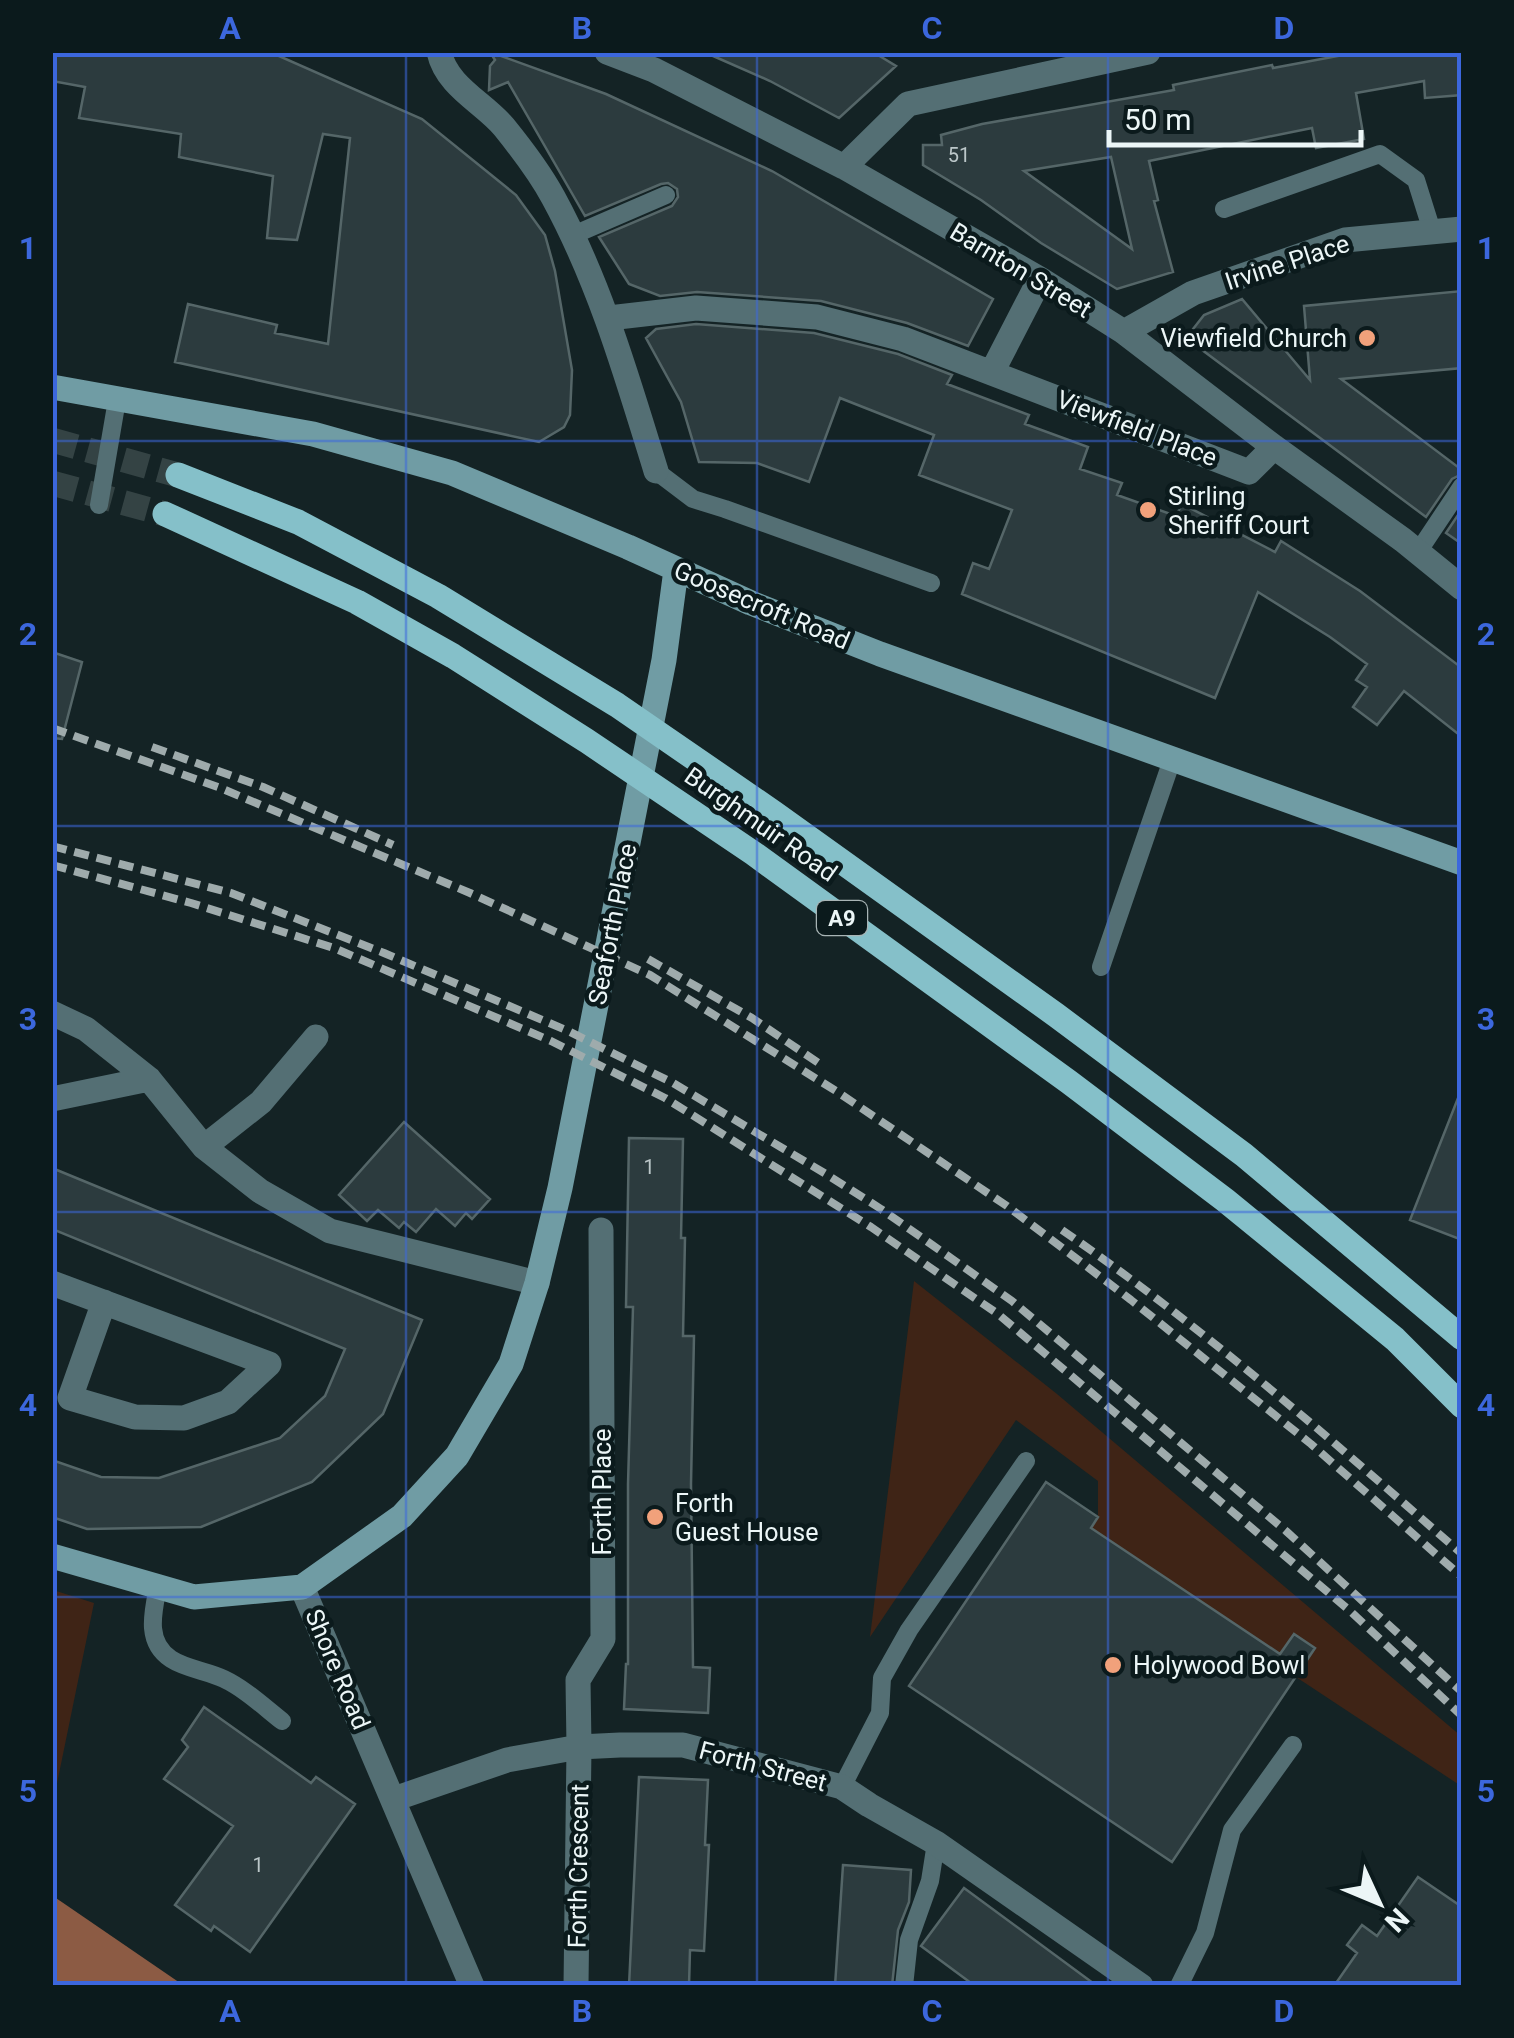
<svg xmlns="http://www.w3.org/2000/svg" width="1514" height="2038" viewBox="0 0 1514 2038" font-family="Roboto,sans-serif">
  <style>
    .green { fill: #3f2416 }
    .water { fill: #8c5b44 }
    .building { fill: #2c3b3e; stroke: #556668; stroke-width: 2.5; fill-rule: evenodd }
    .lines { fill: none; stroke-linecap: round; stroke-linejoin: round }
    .primary-tunnel { stroke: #344344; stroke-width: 25; stroke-dasharray: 25 12; stroke-linecap: butt }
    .lane { stroke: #546f74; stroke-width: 18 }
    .street { stroke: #546f74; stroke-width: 25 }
    .secondary { stroke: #709ca4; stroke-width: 25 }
    .primary { stroke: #85c0c9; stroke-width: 25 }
    .rail { stroke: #9fabac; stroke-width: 8; stroke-dasharray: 15 8; stroke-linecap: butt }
    .grid { fill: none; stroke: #3c67dd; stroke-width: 2.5; stroke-opacity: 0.55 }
    .poi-dot { fill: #f1a17b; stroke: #0b1a1c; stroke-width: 4 }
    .labels { text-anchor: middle; stroke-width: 9; stroke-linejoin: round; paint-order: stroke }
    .number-label { font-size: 20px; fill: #bcc7c9 }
    .shield { fill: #0b1a1c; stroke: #a8b4b5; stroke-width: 2.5 }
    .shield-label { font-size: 22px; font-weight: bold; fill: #ecf6f7 }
    .street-label { font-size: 25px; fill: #ecf6f7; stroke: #0b1a1c }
    .poi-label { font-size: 25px; fill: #ecf6f7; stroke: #0b1a1c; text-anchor: start }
    .neatline { fill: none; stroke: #3c67dd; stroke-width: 4 }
    .grid-label { font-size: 32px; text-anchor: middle; font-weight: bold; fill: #3c67dd }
  </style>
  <rect width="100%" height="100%" fill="#142325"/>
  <path class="green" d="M914,1281L1057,1394L1461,1736V1786L1296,1677L1314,1648L1294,1635L1280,1654L1091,1528L1098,1517V1481L1016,1420L870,1637Z
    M53,1590L94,1603L53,1803L52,1590Z"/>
  <path class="water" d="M52,1896H53L183,1985H53Z"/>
  <path class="building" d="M52,52H270L422,119L516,195L545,235L555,271L572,370L570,415L564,427L539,442L175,362L188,304L277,325L275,333L328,344L350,138L323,134L297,240L267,238L273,176L179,157L181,134L79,118L85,87L52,81Z
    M490,52L606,94L772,171L993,299L968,346L907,323L821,301L697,292L660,296L629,284L599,237L672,206L678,197L677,189L668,183L661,184L585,216L508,82L489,90L490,66L495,60Z
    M704,52H873L896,66L839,118L770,81Z
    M1359,52H1462V95L1425,98L1424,81L1356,93L1364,139L1316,148L1312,128L1149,161L1158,200L1154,201L1173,272L1117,289L1041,243L981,200L923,165V145H942L941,135L982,124L1174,90L1173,85L1272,65L1273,68ZM1111,157L1132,249L1024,171Z
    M1462,291V368L1341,379L1462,470V474L1452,479L1426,517L1186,338L1204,315L1242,299L1310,380L1304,306Z
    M696,324L814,333L898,354L952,375L947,384L1029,415L1025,424L1088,447L1080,469L1122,483L1117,495L1176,516L1182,504L1275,552L1281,541L1360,591L1462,668V737L1404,691L1377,725L1353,707L1367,687L1356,680L1367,664L1330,637L1258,592L1215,698L962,594L973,563L989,569L1012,510L919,475L934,435L840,398L809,482L757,463L699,462L681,402L646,338L656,329Z
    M1462,509V544L1446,533Z
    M52,652L82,662L62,739L52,738Z
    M1460,1093H1462V1240L1410,1220Z
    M404,1122L490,1199L472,1219L466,1213L455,1226L436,1209L416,1232L404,1222L399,1228L378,1210L367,1221L339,1195Z
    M629,1138L683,1139L681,1238H685L683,1336H694L691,1484L693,1667L710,1668L708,1713L624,1709L626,1664H628V1484L633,1307H626Z
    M52,1168L422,1320L383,1414L312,1482L201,1527L87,1529L52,1517V1460L101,1477L159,1478L280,1438L325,1396L345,1349L52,1229Z
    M1046,1482L1098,1517L1091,1528L1280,1654L1294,1634L1315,1648L1172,1862L909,1686Z
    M204,1707L311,1783L316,1777L355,1804L250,1952L214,1926L211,1931L175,1905L233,1826L164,1779L188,1747L182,1740Z
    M639,1777L708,1780L705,1845H709L704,1951L690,1950L689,1986H629Z
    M843,1865L911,1870L909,1902L898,1930L892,1986H835Z
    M1418,1877L1462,1907V1986H1334L1357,1953L1347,1945L1362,1925L1377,1936Z
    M964,1888L1097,1986H975L921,1946Z"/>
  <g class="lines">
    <path class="primary-tunnel" d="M52,440L178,475
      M52,483L165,514"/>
    <path class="lane" d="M1224,209L1380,154L1416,180L1432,231
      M571,236L666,195
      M656,471L693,499L725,509L931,583
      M99,505L117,400
      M1418,552L1462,486
      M1101,967L1173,757
      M158,1587C153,1612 145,1642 171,1659C186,1669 208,1671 224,1679C245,1689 263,1706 282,1721
      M842,1787L880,1713L882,1678L909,1630L1026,1461
      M904,1986L909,1940L930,1881L936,1843
      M1179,1986L1205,1933L1232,1830L1293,1745"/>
    <path class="street" d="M439,52C447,87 483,102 504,127C521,148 540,173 553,197C600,283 627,377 656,471
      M607,52L654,70L844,167L1040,279L1124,332L1274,447L1403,540L1462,588
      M844,167L908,104L1148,52
      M609,318L696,308L817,317L903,339L1249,472L1274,447
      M1124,332L1193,293L1345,240L1462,229
      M992,372L1040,279
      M52,1013L86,1029L149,1079L204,1147L260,1191L330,1231L537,1283
      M52,1099L149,1079
      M204,1147L261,1102L316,1037
      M52,1283L269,1364L228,1402L184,1418L135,1417L70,1398L104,1302
      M302,1587L472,1986
      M394,1799L507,1760L579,1747L620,1745H683L842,1787L869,1805L936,1843L1141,1986
      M576,1986L579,1747L578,1680L603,1639L601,1230"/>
    <path class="secondary" d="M52,387L313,434L452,473L628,547L751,603L880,654L1462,863
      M52,1556L194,1597L302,1587L402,1516L457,1456L511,1364L537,1283L560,1188L664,660L676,570"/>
    <path class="primary" d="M178,475L298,522L438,596L617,705L774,813L1056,1015L1244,1155L1462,1338
      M165,514L357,602L453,656L587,741L753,853L1069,1082L1225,1200L1395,1339L1462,1406"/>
    <path class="rail" d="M52,728L218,787L470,893L650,975L836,1091L1007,1206L1131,1300L1311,1444L1462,1577
      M152,747L263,787L393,845
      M52,846L231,893L384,953L566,1030L673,1083L826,1174L881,1209L1012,1301L1286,1531L1462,1692
      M52,865L191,903L334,948L551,1041L665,1098L871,1227L998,1314L1349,1610L1462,1716
      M648,959L752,1018L823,1066
      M1062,1230C1203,1327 1333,1441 1462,1554"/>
  </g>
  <path class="grid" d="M406,52V1986M757,52V1986M1108,52V1986M52,441H1462M52,826H1462M52,1212H1462M52,1597H1462"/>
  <g class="poi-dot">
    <circle cx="1367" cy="338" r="10"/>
    <circle cx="1148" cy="510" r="10"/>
    <circle cx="655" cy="1517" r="10"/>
    <circle cx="1113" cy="1665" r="10"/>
  </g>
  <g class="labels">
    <g class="number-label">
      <text x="959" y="162">51</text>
      <text x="649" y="1174">1</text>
      <text x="258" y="1872">1</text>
    </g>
    <rect class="shield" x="817" y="901" width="50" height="34" rx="8"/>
    <g class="shield-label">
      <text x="842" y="926">A9</text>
    </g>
    <g class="street-label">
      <text transform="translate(1287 262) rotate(-18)" y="9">Irvine Place</text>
      <text transform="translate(1021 270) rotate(31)" y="9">Barnton Street</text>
      <text transform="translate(1137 428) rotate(21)" y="9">Viewfield Place</text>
      <text transform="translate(762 605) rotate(23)" y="9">Goosecroft Road</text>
      <text transform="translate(761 824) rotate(35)" y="9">Burghmuir Road</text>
      <text transform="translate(612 924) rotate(-79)" y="9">Seaforth Place</text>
      <text transform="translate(602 1492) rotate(-90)" y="9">Forth Place</text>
      <text transform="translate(338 1669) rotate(67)" y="9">Shore Road</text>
      <text transform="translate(763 1766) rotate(15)" y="9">Forth Street</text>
      <text transform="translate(578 1866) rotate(-89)" y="9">Forth Crescent</text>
    </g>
    <g class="poi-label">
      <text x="1347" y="347" text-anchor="end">Viewfield Church</text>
      <text x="1168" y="505">Stirling<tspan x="1168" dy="29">Sheriff Court</tspan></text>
      <text x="675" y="1512">Forth<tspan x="675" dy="29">Guest House</tspan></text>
      <text x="1133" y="1674">Holywood Bowl</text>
    </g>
  </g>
  <rect width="1514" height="2038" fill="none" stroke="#0b1a1c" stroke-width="110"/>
  <g transform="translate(1379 1903) rotate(134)" stroke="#0b1a1c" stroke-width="8" paint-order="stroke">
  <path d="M0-8L18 38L0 25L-18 38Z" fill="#ecf6f7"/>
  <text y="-15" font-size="28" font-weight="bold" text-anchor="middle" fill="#ecf6f7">N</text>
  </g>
  <path d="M1109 130v15h252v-15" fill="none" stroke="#ecf6f7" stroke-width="5"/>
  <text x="1124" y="130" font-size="30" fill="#ecf6f7" stroke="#0b1a1c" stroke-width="8" paint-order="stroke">50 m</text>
  <rect x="55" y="55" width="1404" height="1928" class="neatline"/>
  <g class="grid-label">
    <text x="230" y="39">A</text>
    <text x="582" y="39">B</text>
    <text x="932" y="39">C</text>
    <text x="1284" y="39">D</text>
    <text x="28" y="259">1</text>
    <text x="1486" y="259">1</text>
    <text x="28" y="645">2</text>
    <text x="1486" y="645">2</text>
    <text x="28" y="1030">3</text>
    <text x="1486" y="1030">3</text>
    <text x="28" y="1416">4</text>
    <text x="1486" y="1416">4</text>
    <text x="28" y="1802">5</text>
    <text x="1486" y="1802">5</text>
    <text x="230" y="2022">A</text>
    <text x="582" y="2022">B</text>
    <text x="932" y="2022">C</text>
    <text x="1284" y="2022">D</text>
  </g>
</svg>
